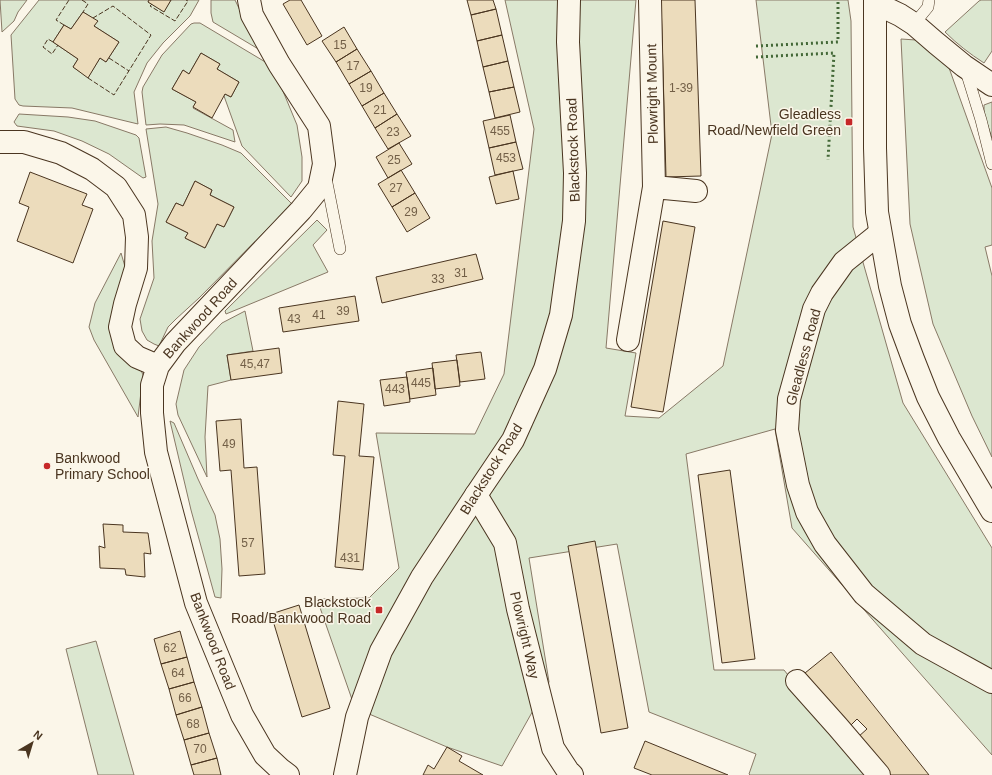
<svg xmlns="http://www.w3.org/2000/svg" width="992" height="775" viewBox="0 0 992 775" font-family="Arial,sans-serif">
  <style>
    .green { fill: #dce7d0; stroke: #887966; fill-rule: evenodd }
    .building { fill: #ecdcbc; stroke: #4a3520 }
    .lines { fill: none; stroke-linecap: round; stroke-linejoin: round }
    .lane-casing { stroke: #4a3520; stroke-width: 12 }
    .street-casing { stroke: #4a3520; stroke-width: 24 }
    .secondary-casing { stroke: #4a3520; stroke-width: 24 }
    .lane { stroke: #fbf6e9; stroke-width: 11 }
    .street { stroke: #fbf6e9; stroke-width: 22 }
    .secondary { stroke: #fbf6e9; stroke-width: 22 }
    .hedge { stroke: #436837; stroke-width: 3; stroke-dasharray: 2 3; stroke-linecap: butt }
    .fence { stroke: #4a3520; stroke-width: 1; stroke-dasharray: 5 2; stroke-linecap: butt }
    .poi-dot { fill: #c62828; stroke: #fbf6e9; stroke-width: 1.5 }
    .labels { text-anchor: middle; stroke-width: 3; stroke-linejoin: round; paint-order: stroke }
    .number-label { font-size: 12px; fill: #725f47 }
    .street-label { font-size: 14px; fill: #4a3520; stroke: #fbf6e9 }
    .poi-label { font-size: 14px; fill: #4a3520; stroke: #fbf6e9; text-anchor: end }
  </style>
  <rect width="100%" height="100%" fill="#fbf6e9"/>
  <path class="green" d="M0,0H27L18,12L14,21L2,32Z
    M39,0H149L148,2L164,11L171,0H199L190,16L163,43L147,63L134,92L138,124L72,108L23,106L19,105L15,99L11,35ZM83,12L97,21L94,26L119,42L106,62L100,58L88,77L73,67L78,59L53,42L64,25L71,29Z
    M211,0H235L249,29L260,50L213,22L211,13Z
    M505,0H636L606,348L636,353L625,416L659,418L723,366L772,134L756,0H848L851,21L853,227L903,403L992,548V755L792,528L775,429L686,454L714,670H784L868,775H750L749,774L756,754L649,712L617,544L529,558L549,682L502,766L447,747L355,708L317,599L369,598L399,568L376,433L475,434L504,374L534,129Z
    M981,0H992V51L984,63C970,54 957,44 945,32L979,1Z
    M194,23H200L272,66L285,96L297,125L302,157V181L291,197L242,146L224,96L225,94L231,97L239,82L217,69L220,64L201,53L189,74L183,70L172,89L196,102L193,108L233,130L235,142L184,125L160,124L146,125L142,92L143,87L162,55L191,24Z
    M901,39L916,40L948,65L992,188V245L985,247L992,276V457L972,416L933,324L910,224Z
    M992,102V138L984,114V105Z
    M19,114L68,117L95,121L136,135L139,138L146,177L143,178L109,154L82,141L54,131L17,126L14,122Z
    M166,127L187,133L222,145L241,153L292,204L199,298L176,319L168,327L159,346L154,344L147,340L142,331L140,319L154,278L152,241L158,204L146,129ZM195,181L212,190L210,195L234,207L224,227L217,224L205,248L185,238L188,233L166,222L176,203L183,206Z
    M317,220L327,230L313,245L328,272L226,314L225,311Z
    M121,253L126,270L115,332L140,368L143,375L138,417L94,340L89,327L95,303Z
    M245,311L253,351L227,355L231,380L208,386L205,437L207,477L178,415L176,404L184,370L199,347L222,323Z
    M170,421L174,423L198,479L215,515L220,539L222,569L221,598L215,597L191,510Z
    M96,641L134,775H98L66,649Z"/>
  <path class="building" d="M149,0H171L164,12L148,2Z
    M290,0H301L322,36L307,45L283,4Z
    M467,0H493L496,9L471,15Z
    M661,0H695L701,176L666,177Z
    M496,9L502,35L477,41L471,15Z
    M83,12L98,21L94,26L119,42L106,62L100,58L88,78L73,67L78,59L53,42L64,25L71,29Z
    M344,27L357,49L336,62L322,41Z
    M502,35L508,61L483,67L477,41Z
    M357,49L371,71L349,84L336,62Z
    M201,53L220,64L217,69L239,82L231,97L225,94L212,118L193,107L196,102L172,89L183,70L189,74Z
    M508,61L514,87L489,92L483,67Z
    M371,71L384,93L362,106L349,84Z
    M514,87L520,112L495,118L489,92Z
    M384,93L397,114L375,128L362,106Z
    M397,114L411,136L388,149L375,128Z
    M510,115L516,142L489,148L483,121Z
    M516,142L523,169L495,175L489,148Z
    M399,143L412,164L388,178L376,157Z
    M401,170L415,193L392,207L378,184Z
    M513,171L519,199L496,204L489,177Z
    M30,172L87,194L82,205L93,209L73,263L17,241L29,207L19,203Z
    M195,181L212,190L210,195L234,207L224,227L217,224L205,248L185,238L188,233L166,222L176,203L183,206Z
    M415,193L430,218L407,232L392,207Z
    M663,221L695,227L663,412L631,407Z
    M476,254L483,279L382,303L376,277Z
    M355,296L359,321L283,332L279,308Z
    M279,348L282,373L231,380L227,355Z
    M481,352L485,379L460,382L456,355Z
    M457,360L460,386L435,389L432,363Z
    M433,368L436,395L410,399L406,372Z
    M407,377L410,402L384,406L380,380Z
    M338,401L364,404L359,456L374,457L363,570L335,567L345,456L333,455Z
    M241,419L244,468L257,467L265,574L239,576L231,470L220,471L216,421Z
    M730,470L755,659L722,663L698,475Z
    M103,524L123,525V532L148,533L151,554L144,553L145,577L126,575L125,569L100,568L99,546L105,548Z
    M595,541L628,728L601,733L568,546Z
    M299,605L330,708L302,717L271,614Z
    M180,631L187,657L161,664L154,639Z
    M831,652L929,775H888L858,737L867,729L857,719L849,727L805,673Z
    M187,657L194,682L169,689L161,664Z
    M194,682L202,707L176,715L169,689Z
    M202,707L209,733L184,740L176,715Z
    M209,733L217,758L191,765L184,740Z
    M645,741L728,775H652L634,768Z
    M447,747L462,756L459,761L483,775H423L428,765L434,769Z
    M217,758L221,775H194L191,765Z"/>
  <g class="lines">
    <g class="lane-casing">
      <path id="lane" d="M914,24L928,7L929,0
        M965,68L981,120L992,164
        M326,178L340,249"/>
    </g>
    <g class="street-casing">
      <path id="street" d="M249,0L252,15L279,64L319,126L324,164L319,188L301,210L175,343L158,366L152,385V413L156,452L196,603L242,715L265,755L280,769L288,775
        M875,3L900,15L914,24L936,43L964,66L992,85
        M0,142H24L61,153L92,169L116,187L134,215L137,237L136,268L125,304L120,327L125,346L137,357L158,366
        M654,187L696,191
        M880,233L844,262L822,293L814,309L789,399L787,430L798,485L807,512L825,544L864,594L923,644L992,682
        M628,340L654,187L650,0
        M476,495L505,543L518,609L553,748L568,771L572,775
        M797,681L838,727L879,775"/>
    </g>
    <g class="secondary-casing">
      <path id="secondary" d="M875,0V148L877,212L890,286L900,324L913,359L928,397L949,438L992,511
        M345,775L357,717L381,651L422,577L476,495L513,440L545,369L561,315L574,221L575,173L568,42L569,0"/>
    </g>
    <use href="#lane" class="lane"/>
    <use href="#street" class="street"/>
    <use href="#secondary" class="secondary"/>
    <path class="hedge" d="M756,46L838,42V0
      M756,57L834,53L828,160"/>
    <path class="fence" d="M82,0L88,4L83,12
      M152,4L150,6L175,21L188,1L186,0
      M64,25L56,20L69,0
      M53,42L48,39L43,47L52,54L58,45
      M109,58L129,71
      M88,78L114,95L151,35L113,6L93,18"/>
  </g>
  <g class="poi-dot">
    <rect x="845" y="118" width="8" height="8" rx="2"/>
    <circle cx="47" cy="466" r="4"/>
    <rect x="375" y="606" width="8" height="8" rx="2"/>
  </g>
  <g class="labels">
    <g class="number-label">
      <text x="340" y="49">15</text>
      <text x="353" y="70">17</text>
      <text x="366" y="92">19</text>
      <text x="681" y="92">1-39</text>
      <text x="380" y="114">21</text>
      <text x="500" y="135">455</text>
      <text x="393" y="136">23</text>
      <text x="506" y="162">453</text>
      <text x="394" y="164">25</text>
      <text x="396" y="192">27</text>
      <text x="411" y="216">29</text>
      <text x="461" y="277">31</text>
      <text x="438" y="283">33</text>
      <text x="343" y="315">39</text>
      <text x="319" y="319">41</text>
      <text x="294" y="323">43</text>
      <text x="255" y="368">45,47</text>
      <text x="421" y="387">445</text>
      <text x="395" y="393">443</text>
      <text x="229" y="448">49</text>
      <text x="248" y="547">57</text>
      <text x="350" y="562">431</text>
      <text x="170" y="652">62</text>
      <text x="178" y="677">64</text>
      <text x="185" y="702">66</text>
      <text x="193" y="728">68</text>
      <text x="200" y="753">70</text>
    </g>
    <g class="street-label">
      <text transform="translate(652 94) rotate(-91)" y="5">Plowright Mount</text>
      <text transform="translate(573 150) rotate(-92)" y="5">Blackstock Road</text>
      <text transform="translate(200 318) rotate(-48)" y="5">Bankwood Road</text>
      <text transform="translate(803 357) rotate(-75)" y="5">Gleadless Road</text>
      <text transform="translate(491 469) rotate(-58)" y="5">Blackstock Road</text>
      <text transform="translate(525 635) rotate(77)" y="5">Plowright Way</text>
      <text transform="translate(213 641) rotate(69)" y="5">Bankwood Road</text>
    </g>
    <g class="poi-label">
      <text x="841" y="119">Gleadless<tspan x="841" dy="16">Road/Newfield Green</tspan></text>
      <text x="55" y="463" text-anchor="start">Bankwood<tspan x="55" dy="16">Primary School</tspan></text>
      <text x="371" y="607">Blackstock<tspan x="371" dy="16">Road/Bankwood Road</tspan></text>
    </g>
  </g>
  <g transform="translate(32 743) rotate(38)" stroke="#fbf6e9" stroke-width="3" paint-order="stroke">
  <path d="M0-3L7 15L0 10L-7 15Z" fill="#4a3520"/>
  <text y="-6" font-size="11" font-weight="bold" text-anchor="middle" fill="#4a3520">N</text>
  </g>
</svg>
